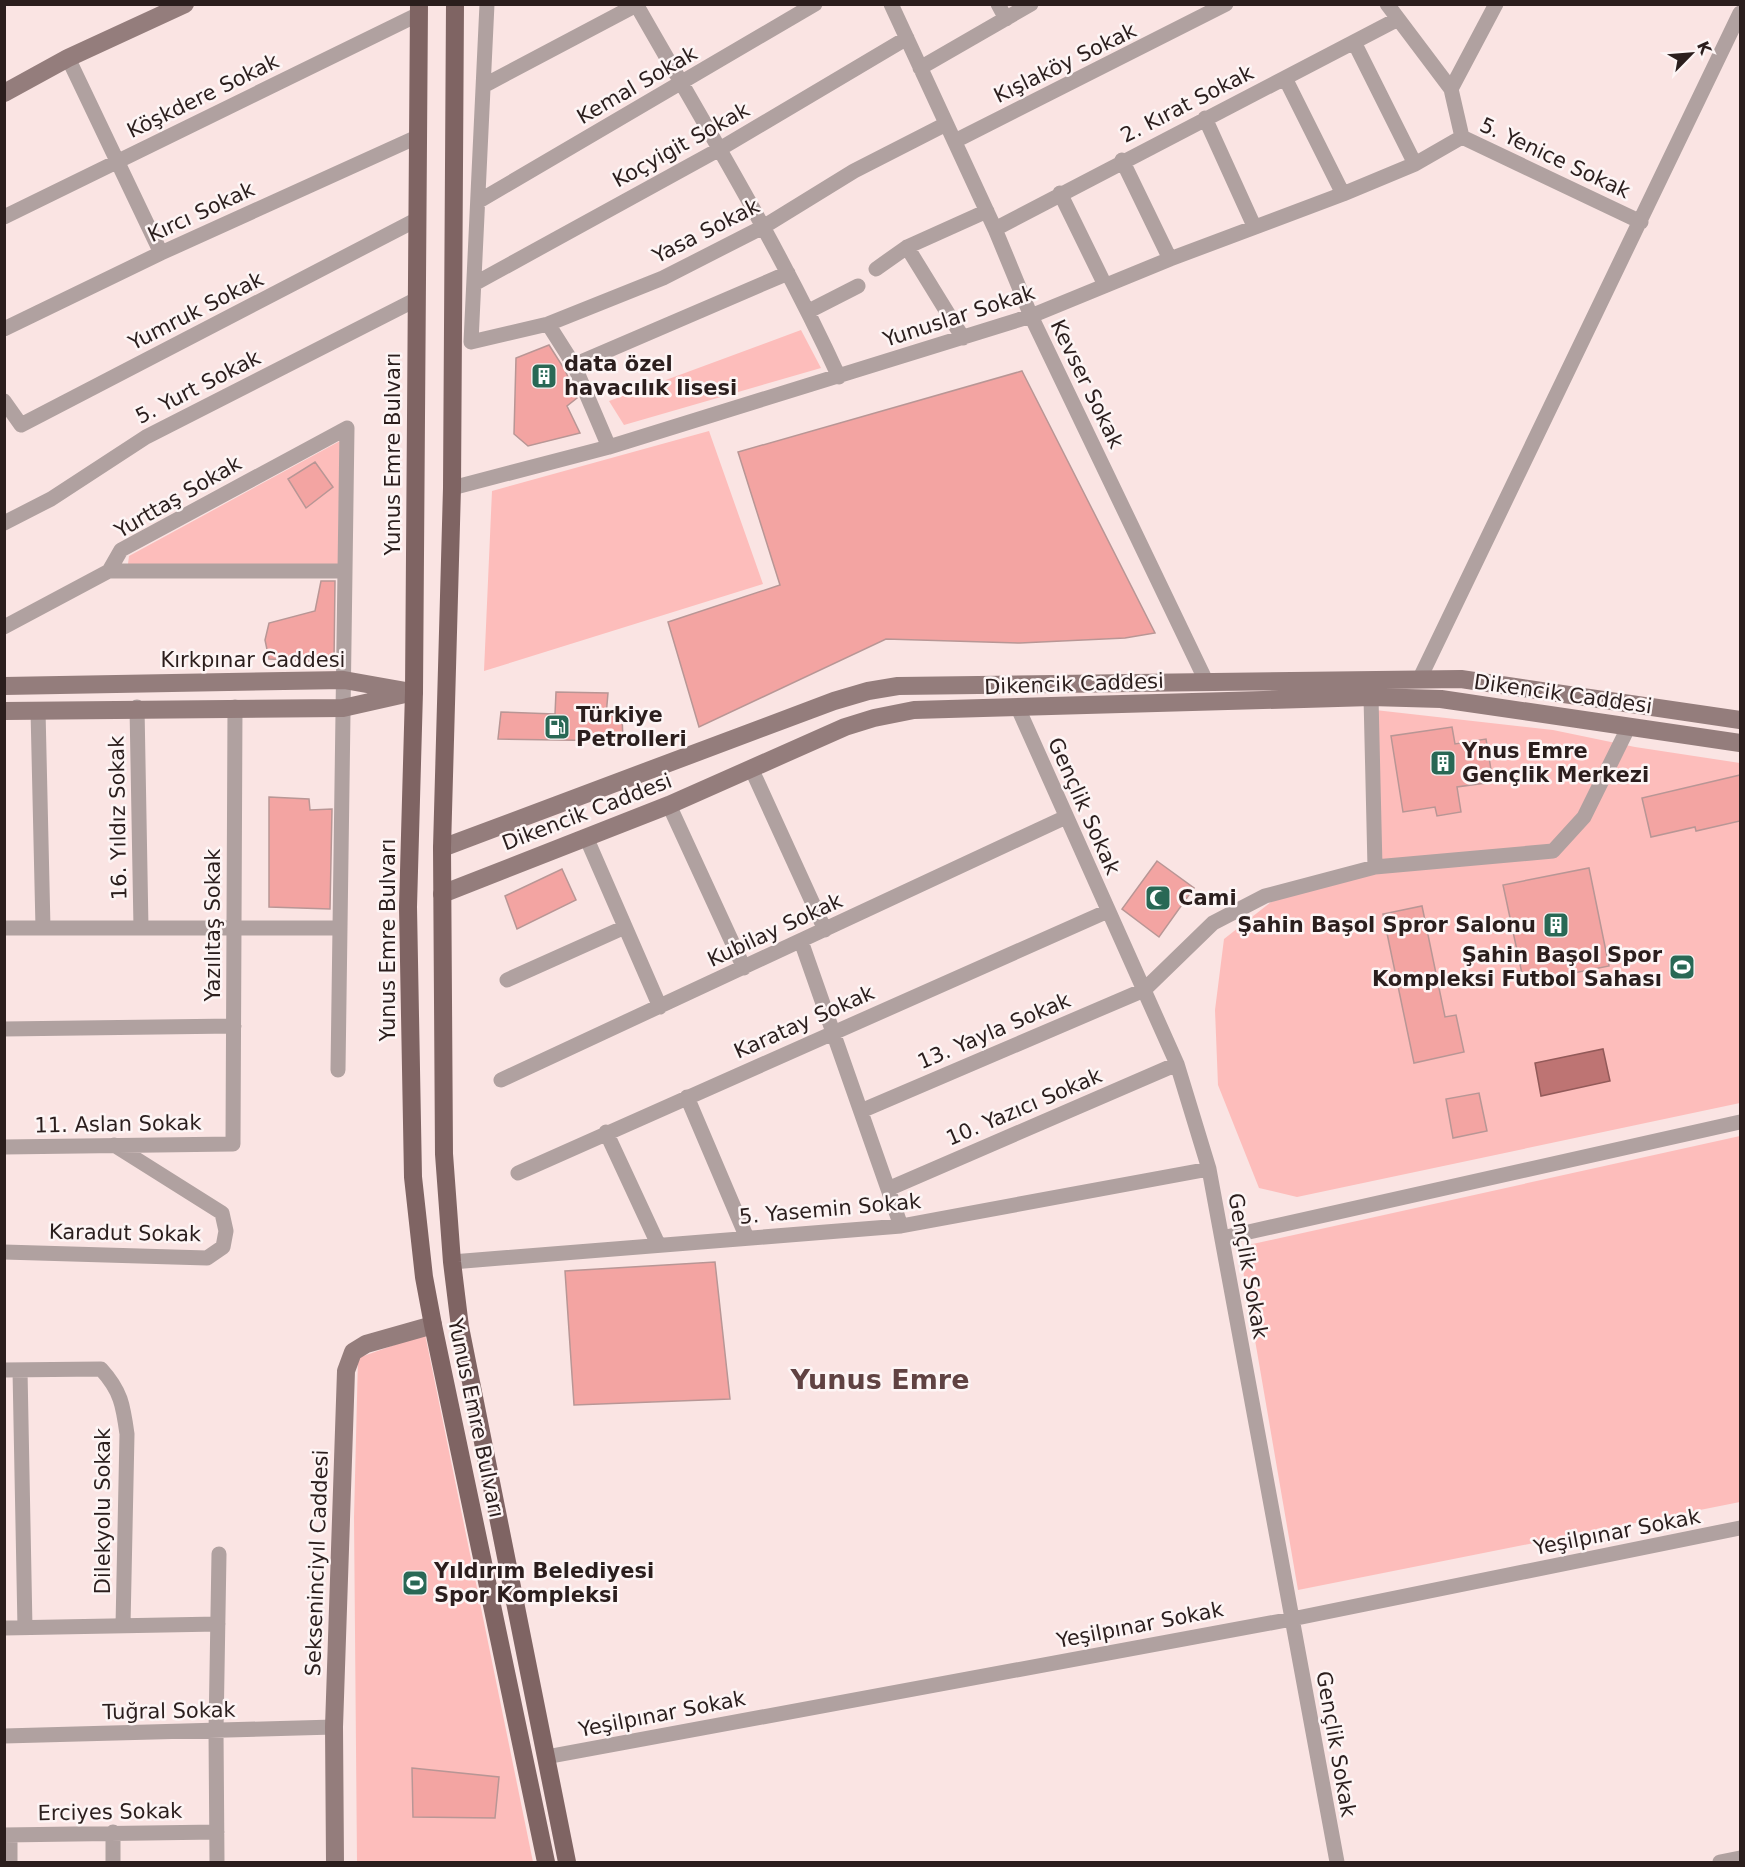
<svg xmlns="http://www.w3.org/2000/svg" width="1745" height="1867" viewBox="0 0 1745 1867" font-family="'DejaVu Sans',sans-serif">
  <style>
    .green { fill: #fdbdbb }
    .water { fill: #be7473; stroke: #925a59; stroke-width: 1.5 }
    .building { fill: #f3a4a2; stroke: #b89695; stroke-width: 1.5 }
    .lines { fill: none; stroke-linecap: round; stroke-linejoin: round }
    .street { stroke: #b0a1a0; stroke-width: 15 }
    .secondary { stroke: #947d7c; stroke-width: 18 }
    .primary { stroke: #7f6463; stroke-width: 18 }
    .labels { text-anchor: middle; stroke-width: 5; stroke-linejoin: round; paint-order: stroke }
    .street-label { font-size: 21px; fill: #2b1e1d; stroke: #fdf5f5 }
    .poi-label { font-size: 21px; font-weight: bold; fill: #2b1e1d; stroke: #fdf5f5; text-anchor: start }
    .district-label { font-size: 27px; font-weight: bold; fill: #604242; stroke: #fdf5f5 }
  </style>
  <rect width="100%" height="100%" fill="#fae4e3"/>
  <path class="green" d="M801,330L821,368L624,425L609,401Z
    M709,431L763,584L484,671L492,491Z
    M340,441L338,565L128,564L129,556Z
    M1375,710L1553,730L1635,747L1740,763V1103L1297,1197L1259,1188L1218,1085L1215,1010L1224,939L1271,902L1378,859Z
    M1740,1136V1502L1298,1590L1239,1247Z
    M425,1334L533,1862H357L354,1517L358,1358Z"/>
  <path class="water" d="M1603,1049L1610,1081L1541,1096L1535,1063Z"/>
  <path class="building" d="M549,345L565,370L577,398L567,406L580,433L528,446L514,434L516,358Z
    M1022,371L1155,633L1125,638L1020,643L886,639L699,727L668,622L780,585L738,452Z
    M315,462L333,487L306,508L288,479Z
    M321,581H335L334,662L269,659L265,640L269,623L315,611Z
    M556,692L608,693L606,716L622,715L623,741L498,739L501,712L555,714Z
    M1452,727L1455,744L1486,739L1493,782L1457,787L1461,812L1437,816L1435,807L1403,812L1391,736Z
    M1740,775V821L1696,831L1695,827L1651,837L1642,798Z
    M269,797L309,799L310,810L332,809L330,909L269,907Z
    M1157,861L1194,888L1159,937L1122,909Z
    M1589,868L1609,966L1524,983L1503,885Z
    M562,869L576,900L517,929L505,896Z
    M1422,906L1445,1017L1456,1015L1464,1052L1414,1063L1383,914Z
    M1479,1093L1487,1131L1453,1138L1446,1099Z
    M715,1262L730,1399L574,1405L565,1271Z
    M412,1768L499,1777L495,1818L413,1817Z"/>
  <g class="lines">
    <path class="street" d="M487,4L471,342L548,324L663,278L763,227L854,171L946,124
      M636,4C706,127 780,248 839,377
      M891,4L995,229L1031,316L1206,681
      M998,4L1006,19
      M1387,4L1451,89L1462,137L1641,222
      M1354,42L1415,164
      M68,58L161,253
      M920,68L1031,4
      M1285,78L1343,194
      M485,85L638,4
      M1451,89L1496,4
      M1205,118L1254,226
      M955,141L1226,4
      M1122,160L1170,259
      M1060,193L1105,285
      M479,201L815,4
      M4,217L419,14
      M995,229L1398,19
      M907,247L963,338
      M876,269L907,247L987,211
      M474,284L718,150L907,38
      M809,311L858,286
      M548,324L574,365L609,447
      M4,329L161,253L417,137
      M574,365L788,273
      M4,401L21,425L416,220
      M452,488L609,447L1031,316L1170,259L1343,194L1415,164L1462,137
      M4,523L51,499L146,437L417,299
      M109,571H345
      M4,627L109,571L121,550L347,428L338,1070
      M1420,678L1740,13
      M1371,697L1375,867
      M137,707L141,928
      M1018,708L1177,1064L1209,1169L1337,1862
      M38,710L43,928
      M751,768L825,930
      M669,805L744,968
      M586,837L660,1007
      M4,928H340
      M801,941L901,1226
      M507,980L625,927
      M4,1029L234,1026
      M501,1080L1066,817
      M687,1097L747,1238
      M861,1111L1144,990L1213,923L1265,896L1375,867L1553,851L1584,817L1629,726
      M606,1132L658,1244
      M4,1147L233,1144L235,707
      M518,1173L1108,911
      M888,1189L1177,1064
      M1222,1238L1740,1122
      M4,1252L207,1258L223,1247L226,1231L222,1213L114,1145
      M452,1262L901,1226L1209,1169
      M4,1370L101,1369C121,1391 123,1405 127,1434L123,1626
      M20,1370L25,1628
      M4,1628L218,1624
      M4,1736L334,1727
      M546,1757L1292,1619L1740,1528
      M113,1832V1862
      M4,1835L217,1832
      M10,1835V1862
      M217,1862L216,1731L219,1554
      M1720,1862L1740,1858"/>
    <path class="secondary" d="M4,93L68,58L185,4
      M4,686L344,680L406,691
      M4,711L343,708L414,692
      M442,848L834,701L868,691L898,686L1461,679L1740,720
      M442,894L669,805L845,727L874,718L914,710L1371,697L1441,699L1740,743
      M335,1862L334,1727L346,1371L353,1352L366,1344L433,1325"/>
    <path class="primary" d="M419,4L414,692L408,907L413,1177L424,1277L433,1325L546,1862
      M455,4L452,488L442,848L444,1154L452,1262L460,1327L567,1862"/>
  </g>
  <defs>
    <g id="building-square" transform="scale(1.35)"><rect x="-9" y="-9" width="18" height="18" rx="4" fill="#296855" stroke="#fdf5f5"/><path d="M-4-6H4V6H1V3H-1V6H-4ZM-2.5-4.3h1.7v1.8h-1.7ZM.8-4.3h1.7v1.8H.8ZM-2.5-1h1.7V.8h-1.7ZM.8-1h1.7V.8H.8Z" fill="#fff"/></g>
    <g id="fuel-square" transform="scale(1.35)"><rect x="-9" y="-9" width="18" height="18" rx="4" fill="#296855" stroke="#fdf5f5"/><path d="M-5.5-6h7V0h2V4h1.3V-2.5L3-4.5l.8-.8L6-3V5H2.5V1h-1V6h-7ZM-4.2-4.7v3.2H.2V-4.7Z" fill="#fff"/></g>
    <g id="mosque-square" transform="scale(1.35)"><rect x="-9" y="-9" width="18" height="18" rx="4" fill="#296855" stroke="#fdf5f5"/><path d="M3.5-4.9A6 6 0 1 0 3.5 4.9A5 5 0 1 1 3.5-4.9Z" fill="#fff"/></g>
    <g id="stadium-square" transform="scale(1.35)"><rect x="-9" y="-9" width="18" height="18" rx="4" fill="#296855" stroke="#fdf5f5"/><path d="M0-5a6.5 5 0 1 0 0 10a6.5 5 0 1 0 0-10ZM-3.5-1.8h7v3.6h-7Z" fill="#fff"/></g>
  </defs>
  <g fill-rule="evenodd">
    <use href="#building-square" x="544" y="376"/>
    <use href="#fuel-square" x="557" y="727"/>
    <use href="#building-square" x="1443" y="763"/>
    <use href="#mosque-square" x="1158" y="898"/>
    <use href="#building-square" x="1556" y="925"/>
    <use href="#stadium-square" x="1682" y="967"/>
    <use href="#stadium-square" x="415" y="1583"/>
  </g>
  <g class="labels">
    <g class="street-label">
      <text transform="translate(1065 63) rotate(-26)" y="7">Kışlaköy Sokak</text>
      <text transform="translate(637 85) rotate(-30)" y="7">Kemal Sokak</text>
      <text transform="translate(203 96) rotate(-26)" y="7">Köşkdere Sokak</text>
      <text transform="translate(1187 104) rotate(-27)" y="7">2. Kırat Sokak</text>
      <text transform="translate(681 145) rotate(-29)" y="7">Koçyigit Sokak</text>
      <text transform="translate(1555 158) rotate(25)" y="7">5. Yenice Sokak</text>
      <text transform="translate(201 212) rotate(-25)" y="7">Kırcı Sokak</text>
      <text transform="translate(706 231) rotate(-27)" y="7">Yasa Sokak</text>
      <text transform="translate(196 311) rotate(-27)" y="7">Yumruk Sokak</text>
      <text transform="translate(959 316) rotate(-18)" y="7">Yunuslar Sokak</text>
      <text transform="translate(1087 384) rotate(64)" y="7">Kevser Sokak</text>
      <text transform="translate(198 387) rotate(-27)" y="7">5. Yurt Sokak</text>
      <text transform="translate(393 454) rotate(-90)" y="7">Yunus Emre Bulvarı</text>
      <text transform="translate(178 497) rotate(-30)" y="7">Yurttaş Sokak</text>
      <text x="253" y="667">Kırkpınar Caddesi</text>
      <text transform="translate(1074 684) rotate(-2)" y="7">Dikencik Caddesi</text>
      <text transform="translate(1563 694) rotate(8)" y="7">Dikencik Caddesi</text>
      <text transform="translate(1084 806) rotate(66)" y="7">Gençlik Sokak</text>
      <text transform="translate(587 812) rotate(-21)" y="7">Dikencik Caddesi</text>
      <text transform="translate(118 818) rotate(-91)" y="7">16. Yıldız Sokak</text>
      <text transform="translate(213 925) rotate(-90)" y="7">Yazılıtaş Sokak</text>
      <text transform="translate(775 930) rotate(-25)" y="7">Kubilay Sokak</text>
      <text transform="translate(388 940) rotate(-90)" y="7">Yunus Emre Bulvarı</text>
      <text transform="translate(804 1022) rotate(-24)" y="7">Karatay Sokak</text>
      <text transform="translate(994 1031) rotate(-23)" y="7">13. Yayla Sokak</text>
      <text transform="translate(1024 1107) rotate(-23)" y="7">10. Yazıcı Sokak</text>
      <text transform="translate(118 1124) rotate(-1)" y="7">11. Aslan Sokak</text>
      <text transform="translate(830 1209) rotate(-5)" y="7">5. Yasemin Sokak</text>
      <text transform="translate(125 1233) rotate(1)" y="7">Karadut Sokak</text>
      <text transform="translate(1248 1266) rotate(80)" y="7">Gençlik Sokak</text>
      <text transform="translate(476 1418) rotate(78)" y="7">Yunus Emre Bulvarı</text>
      <text transform="translate(103 1511) rotate(-90)" y="7">Dilekyolu Sokak</text>
      <text transform="translate(1617 1532) rotate(-11)" y="7">Yeşilpınar Sokak</text>
      <text transform="translate(317 1563) rotate(-88)" y="7">Sekseninciyıl Caddesi</text>
      <text transform="translate(1140 1625) rotate(-11)" y="7">Yeşilpınar Sokak</text>
      <text transform="translate(169 1711) rotate(-1)" y="7">Tuğral Sokak</text>
      <text transform="translate(662 1714) rotate(-11)" y="7">Yeşilpınar Sokak</text>
      <text transform="translate(1336 1744) rotate(80)" y="7">Gençlik Sokak</text>
      <text transform="translate(110 1812) rotate(-1)" y="7">Erciyes Sokak</text>
    </g>
    <g class="poi-label">
      <text x="564" y="371">data özel<tspan x="564" dy="24">havacılık lisesi</tspan></text>
      <text x="576" y="722">Türkiye<tspan x="576" dy="24">Petrolleri</tspan></text>
      <text x="1462" y="758">Ynus Emre<tspan x="1462" dy="24">Gençlik Merkezi</tspan></text>
      <text x="1178" y="905">Cami</text>
      <text x="1536" y="932" text-anchor="end">Şahin Başol Spror Salonu</text>
      <text x="1662" y="962" text-anchor="end">Şahin Başol Spor<tspan x="1662" dy="24">Kompleksi Futbol Sahası</tspan></text>
      <text x="434" y="1578">Yıldırım Belediyesi<tspan x="434" dy="24">Spor Kompleksi</tspan></text>
    </g>
    <g class="district-label">
      <text x="880" y="1389">Yunus Emre</text>
    </g>
  </g>
  <rect width="1745" height="1867" fill="none" stroke="#2b1e1d" stroke-width="12"/>
  <g transform="translate(1691 54) rotate(65)" stroke="#fdf5f5" stroke-width="4.5" paint-order="stroke">
  <path d="M0-4.5L10 22L0 15L-10 22Z" fill="#2b1e1d"/>
  <text y="-9" font-size="16" font-weight="bold" text-anchor="middle" fill="#2b1e1d">K</text>
  </g>
</svg>
